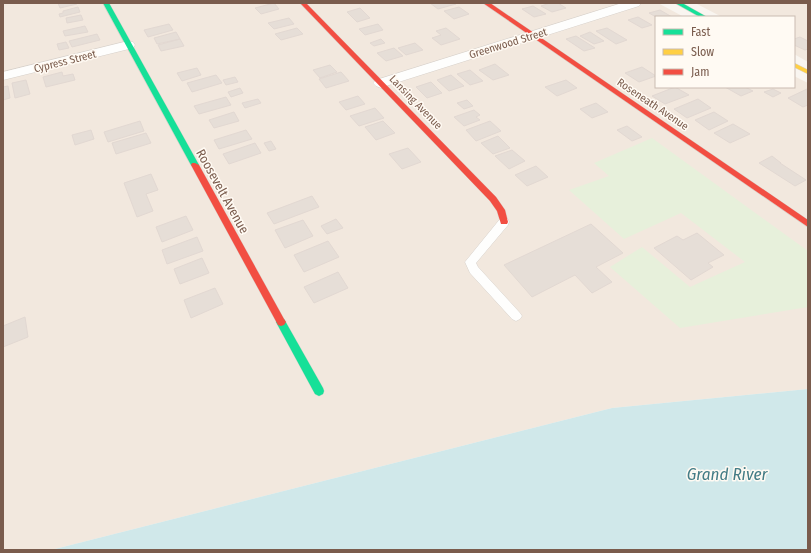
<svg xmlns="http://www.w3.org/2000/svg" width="811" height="553" viewBox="0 0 811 553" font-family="'Fira Sans Condensed',sans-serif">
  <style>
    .residential { fill: #f2e8de }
    .green { fill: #e7f0db }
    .water { fill: #d0e8ea }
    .building { fill: #e6ded7; stroke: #e2d8d2 }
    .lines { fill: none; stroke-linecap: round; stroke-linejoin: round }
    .lane-casing { stroke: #d7d1cb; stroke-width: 1 }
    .street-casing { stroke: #d7d1cb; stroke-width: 1 }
    .fast-casing { stroke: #d9d2cb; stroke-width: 1 }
    .slow-casing { stroke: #d9d2cb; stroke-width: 1 }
    .jam-casing { stroke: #d9d2cb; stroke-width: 1 }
    .lane { fill: #fefefd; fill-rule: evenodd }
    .street { fill: #fefefd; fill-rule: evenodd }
    .fast { fill: #16e098; fill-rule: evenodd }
    .slow { fill: #ffcf43; fill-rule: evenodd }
    .jam { fill: #f24e42; fill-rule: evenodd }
    .labels { text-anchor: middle; stroke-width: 3; stroke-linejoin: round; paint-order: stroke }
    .far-street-label { font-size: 11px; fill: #7a5c4d; stroke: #fffaf3 }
    .street-label { font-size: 13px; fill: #7a5c4d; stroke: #fffaf3 }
    .near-water-label { font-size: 17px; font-style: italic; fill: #437c86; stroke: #fffaf3 }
  </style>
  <rect width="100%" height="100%" fill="#f9f5f0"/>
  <path class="residential" d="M3,3H658L684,17H656V87H794V76L808,83V389L612,408L51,550H3Z
    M695,3H808V62L794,54V17H722Z"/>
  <path class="green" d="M652,138L808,251V307L680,328L610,267L642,247L690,287L745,262L681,213L624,239L569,190L609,176L594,163Z"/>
  <path class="water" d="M808,389V550H51L612,408Z"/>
  <path class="building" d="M58,3H77V4L60,8Z
    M274,3L279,9L261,14L255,8Z
    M430,3H454L456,4L438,9Z
    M550,3H558L566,8L552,12L541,6Z
    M533,6L546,14L534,17L522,9Z
    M78,7L80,12L60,17L59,14L63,13V11Z
    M459,7L469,14L454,19L444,11Z
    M360,8L370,18L357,22L347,12Z
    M660,10L672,17H656L649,13Z
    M81,15L83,20L67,23L66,18Z
    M638,17L652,25L642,28L628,20Z
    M289,18L294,24L274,29L268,23Z
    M169,24L173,30L148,37L144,30Z
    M378,24L383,30L365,35L359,29Z
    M85,26L88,32L65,36L63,31Z
    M297,28L303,34L281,40L275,34Z
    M446,28L460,39L441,45L432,38L441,35L436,31Z
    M607,28L627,40L616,44L596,31Z
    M176,32L180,39L157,44L154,38Z
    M590,32L604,41L594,44L580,36Z
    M97,34L100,40L72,47L69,41Z
    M576,36L595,48L584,51L566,39Z
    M800,37L808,41V49L805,50L794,45V39Z
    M180,39L184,46L161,51L158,45Z
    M381,39L385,43L374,46L370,43Z
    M66,42L69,48L59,50L57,44Z
    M415,43L423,50L406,55L398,48Z
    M394,48L403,56L386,61L377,53Z
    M495,64L509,75L493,80L479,70Z
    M330,65L337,72L320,78L313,70Z
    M642,67L656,76L639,82L625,73Z
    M197,68L201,75L182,81L177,73Z
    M470,70L483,81L470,85L457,74Z
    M62,72L63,76L73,74L75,80L46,87L43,77Z
    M341,72L349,81L326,88L319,79Z
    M216,75L222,83L192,92L187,83Z
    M451,75L464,86L449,91L437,80Z
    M235,77L238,82L226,85L223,80Z
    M26,80L30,94L15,98L12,83Z
    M566,80L577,88L557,96L545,87Z
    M431,82L442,93L427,98L416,87Z
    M8,86L10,98L3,100V87Z
    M675,87L689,95L665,104L652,96Z
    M725,87H745L753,91L741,96Z
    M240,88L243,93L231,97L228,92Z
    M773,89L781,93L773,97L764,92Z
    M807,89L808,105L803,107L788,98Z
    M358,96L365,104L346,110L339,102Z
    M226,97L231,105L199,114L194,106Z
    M258,99L261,103L245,108L242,103Z
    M698,99L711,108L687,118L674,109Z
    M467,100L473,106L464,109L457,103Z
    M596,103L608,112L592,118L580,109Z
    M375,108L384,118L359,126L350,116Z
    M474,110L480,115L476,117L480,120L464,126L454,117Z
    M234,112L239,121L214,128L209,120Z
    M714,112L728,121L709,130L695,120Z
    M140,121L144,131L108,142L104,132Z
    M383,121L395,133L376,140L365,127Z
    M490,121L501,131L476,141L466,130Z
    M733,124L750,134L730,143L714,133Z
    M627,126L642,137L632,141L617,130Z
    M91,130L94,139L75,145L72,135Z
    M246,130L252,139L219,149L214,140Z
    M146,133L151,143L116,154L112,143Z
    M498,136L510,148L493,154L481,143Z
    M271,141L276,149L269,151L264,143Z
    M255,143L261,153L229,164L223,154Z
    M408,148L421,162L402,169L389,154Z
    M512,150L525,161L509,169L495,156Z
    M772,156L781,163H780L806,180L795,186L759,163Z
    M536,166L548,177L527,186L515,175Z
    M151,174L158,190L146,194L153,211L137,217L124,183Z
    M312,196L319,207L274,224L267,213Z
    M186,216L193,230L162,242L156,227Z
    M336,219L343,228L327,234L321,226Z
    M303,220L313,236L285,248L275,230Z
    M591,224L623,253L596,267L612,282L592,293L575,275L532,297L504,265Z
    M697,233L724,255L708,263L713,267L691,280L654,248L677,236L683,240Z
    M197,237L203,251L167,264L162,250Z
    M328,241L339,257L304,272L294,255Z
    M202,258L209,273L180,284L174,269Z
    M338,272L348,288L314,303L304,287Z
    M215,288L223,304L191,318L184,300Z
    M25,317L28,337L3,347V326Z"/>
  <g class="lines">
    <g class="lane-casing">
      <path id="lane" d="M504,218L508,219L509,222L508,225L476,263L478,267L520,313L522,316L520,319L516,321L512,319L470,273L465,262L500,219Z"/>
    </g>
    <g class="street-casing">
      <path id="street" d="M622,3H641L639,6L386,86L381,88L376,86L373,83L376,80Z
        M128,41L133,42L135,45L133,48L3,80V72Z"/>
    </g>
    <g class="fast-casing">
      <path id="fast" d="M103,3H109L199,165L198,167H195L191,165Z
        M675,3H682L707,17H700Z
        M281,318L284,319L323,388L324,391L323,394L319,396L315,394L276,322L278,319Z"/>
    </g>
    <g class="slow-casing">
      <path id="slow" d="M794,63L808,70V74L794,67Z"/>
    </g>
    <g class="jam-casing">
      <path id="jam" d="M300,3H306L496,197L505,210L508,222L507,224H501L497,211L490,201Z
        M483,3H490L808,220V227Z
        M192,163H195L199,165L284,319L286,322L284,325L281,326L278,325L191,165Z"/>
    </g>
    <use href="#lane" class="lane"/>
    <use href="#street" class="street"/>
    <use href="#fast" class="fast"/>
    <use href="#slow" class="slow"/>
    <use href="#jam" class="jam"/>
  </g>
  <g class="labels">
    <g class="far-street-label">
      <text transform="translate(508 43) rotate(-17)" y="4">Greenwood Street</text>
      <text transform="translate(65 61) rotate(-14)" y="4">Cypress Street</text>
      <text transform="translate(416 102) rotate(46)" y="4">Lansing Avenue</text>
      <text transform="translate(653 104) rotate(34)" y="4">Roseneath Avenue</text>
    </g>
    <g class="street-label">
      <text transform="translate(223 191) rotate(61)" y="5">Roosevelt Avenue</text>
    </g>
    <g class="near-water-label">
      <text x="727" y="480">Grand River</text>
    </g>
  </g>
  <rect width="811" height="553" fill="none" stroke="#7a5c4d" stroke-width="8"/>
  <rect x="655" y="16" width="140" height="72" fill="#fffaf3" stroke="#cabbb1"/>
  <rect x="663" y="29" width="20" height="6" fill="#16e098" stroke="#cabbb1"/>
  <text x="691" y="36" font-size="12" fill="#7a5c4d">Fast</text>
  <rect x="663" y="49" width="20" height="6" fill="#ffcf43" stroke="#cabbb1"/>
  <text x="691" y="56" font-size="12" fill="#7a5c4d">Slow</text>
  <rect x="663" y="69" width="20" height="6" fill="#f24e42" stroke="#cabbb1"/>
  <text x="691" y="76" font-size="12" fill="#7a5c4d">Jam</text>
</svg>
